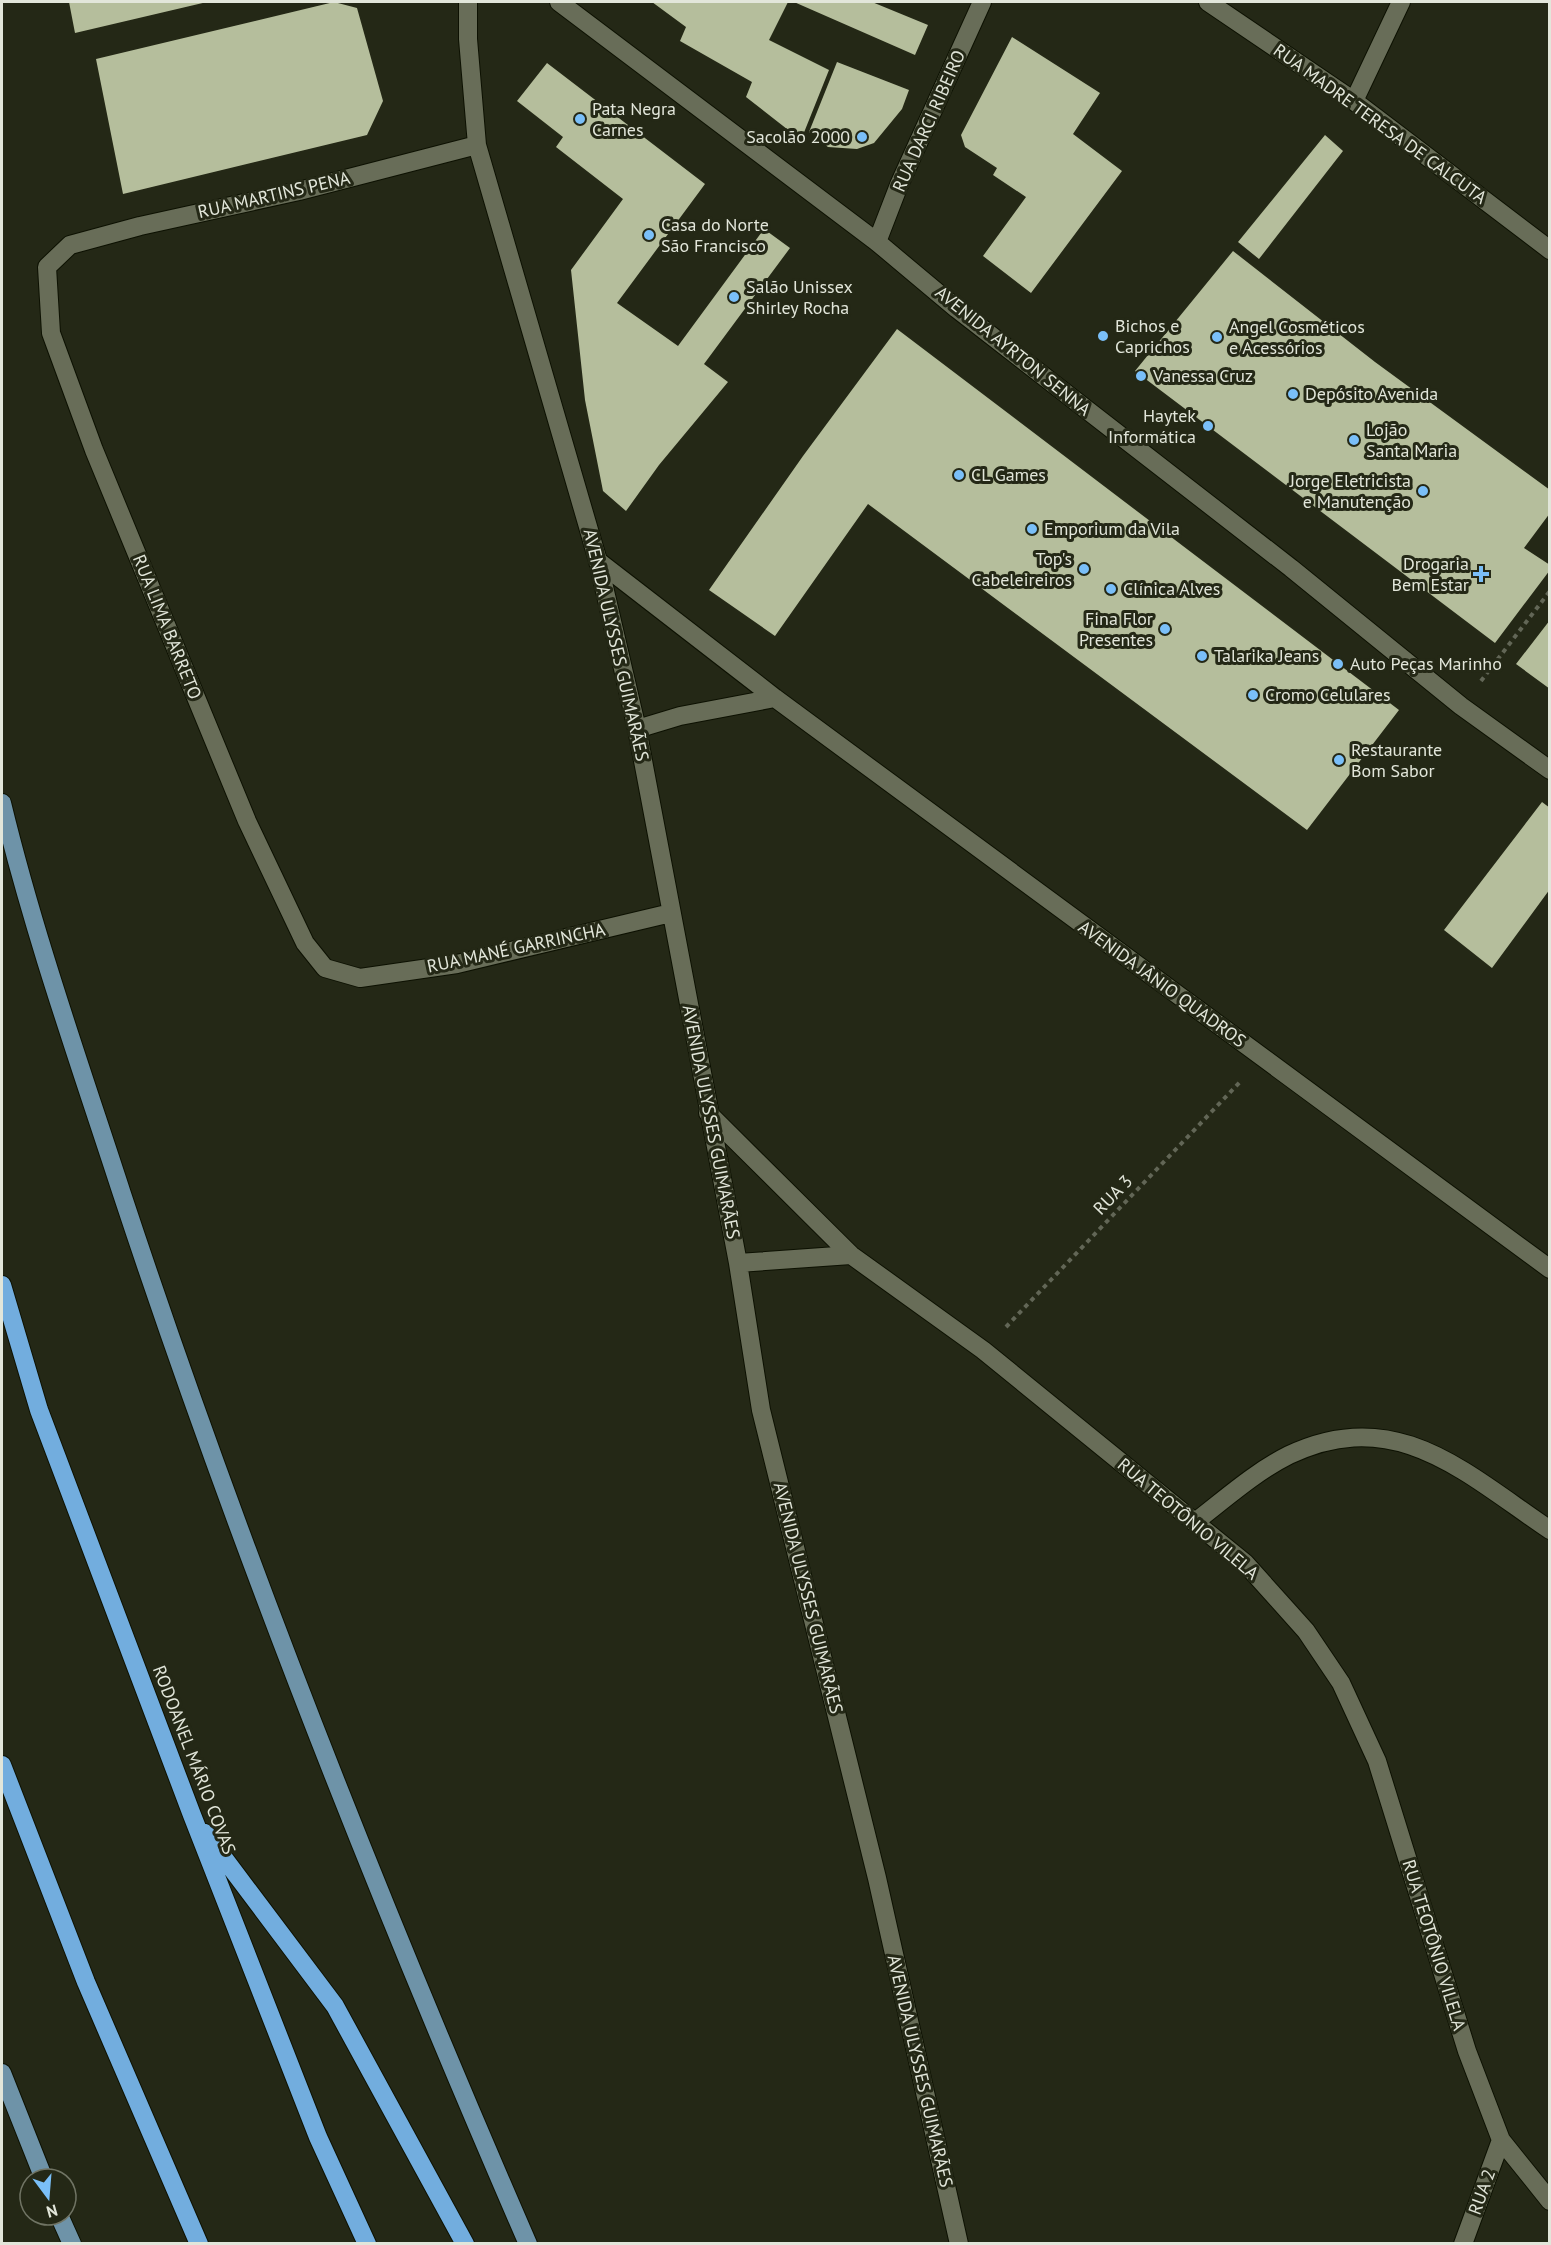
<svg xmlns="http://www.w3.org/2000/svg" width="1551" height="2245" viewBox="0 0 1551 2245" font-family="'PT Sans',sans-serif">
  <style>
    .building { fill: #b5be9c }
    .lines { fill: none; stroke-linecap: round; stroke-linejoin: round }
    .minor-casing { stroke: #0d1102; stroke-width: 20 }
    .major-casing { stroke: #0d1102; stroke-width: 20 }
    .highway-casing { stroke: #0d1102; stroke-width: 20 }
    .path { stroke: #626656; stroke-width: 4; stroke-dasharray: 4.5 4.5; stroke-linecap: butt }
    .minor { stroke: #686d58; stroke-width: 18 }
    .major { stroke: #6e93a8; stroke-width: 18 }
    .highway { stroke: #72adde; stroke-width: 18 }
    .poi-dot { fill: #7abff8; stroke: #242816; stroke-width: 2 }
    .labels { text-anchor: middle; stroke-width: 6; stroke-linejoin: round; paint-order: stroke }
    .poi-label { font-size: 18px; fill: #e2e6da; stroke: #242816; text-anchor: start }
    .street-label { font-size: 18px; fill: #e2e6da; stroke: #242816 }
  </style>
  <rect width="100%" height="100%" fill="#242816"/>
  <path class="building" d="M69,2H207L75,33Z
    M334,2L357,8L383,101L367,135L123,194L96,59Z
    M652,2H788L769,40L829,70L801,140L746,97L752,82L680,41L686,27Z
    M794,2H872L928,25L915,55Z
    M1012,37L1100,93L1073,134L1122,171L1031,293L983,256L1026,197L993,175L997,168L965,147L961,135Z
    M837,62L909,90L902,109L874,143L857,149L828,147L809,132Z
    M547,63L705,184L617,303L678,346L764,229L790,248L704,364L728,382L659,465L626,511L603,491L585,400L571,270L623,199L556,147L563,137L517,101Z
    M1325,135L1343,151L1259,259L1238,242Z
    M1233,251L1375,362L1550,490V513L1524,548L1550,565V570L1495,643L1135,371Z
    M897,329L1399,710L1307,830L868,504L775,636L709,590L803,456Z
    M1550,620V689L1516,664Z
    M1542,802L1550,808V889L1492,968L1444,930Z"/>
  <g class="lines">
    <g class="minor-casing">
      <path id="minor" d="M468,2V39L477,145L598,561L637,729L738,1263L761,1410L877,1878L959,2244
        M559,2L877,242L957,309L1291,568L1461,706L1550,770
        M1208,2L1354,101L1550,250
        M1354,101L1401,2
        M477,145L299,191L140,226L70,245L47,267L51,333L94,450L247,821L305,943L325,968L360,978L457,964L671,913
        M877,242L899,185L982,2
        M598,561L775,698L1550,1269
        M637,729L680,716L775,698
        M708,1113L851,1255L983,1350L1245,1563L1306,1631L1341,1683L1377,1761L1467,2051L1501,2140L1550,2201
        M738,1263L851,1255
        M1195,1522C1225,1499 1255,1472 1289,1455C1396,1404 1465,1473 1550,1530
        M1463,2244L1501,2140"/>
    </g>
    <g class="major-casing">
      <path id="major" d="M2,803C34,935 80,1065 122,1194C240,1551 378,1899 528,2244
        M2,2073L44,2179
        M59,2215L72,2244"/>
    </g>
    <g class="highway-casing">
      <path id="highway" d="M2,1285L39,1410L192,1815L318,2137L367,2244
        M2,1765L86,1982L199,2244
        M205,1833L335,2006L465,2244"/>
    </g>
    <path class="path" d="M1481,681L1550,591
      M1006,1327L1241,1081"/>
    <use href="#minor" class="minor"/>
    <use href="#major" class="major"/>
    <use href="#highway" class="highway"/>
  </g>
  <g class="poi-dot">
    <circle cx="580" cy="119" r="6"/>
    <circle cx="862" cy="137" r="6"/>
    <circle cx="649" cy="235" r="6"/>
    <circle cx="734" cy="297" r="6"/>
    <circle cx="1103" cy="336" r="6"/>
    <circle cx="1217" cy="337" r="6"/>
    <circle cx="1141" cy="376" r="6"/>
    <circle cx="1293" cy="394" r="6"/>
    <circle cx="1208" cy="426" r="6"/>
    <circle cx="1354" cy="440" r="6"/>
    <circle cx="959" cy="475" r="6"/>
    <circle cx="1423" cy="491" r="6"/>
    <circle cx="1032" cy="529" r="6"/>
    <circle cx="1084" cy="569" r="6"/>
    <path d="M1478 565h6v6h6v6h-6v6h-6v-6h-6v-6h6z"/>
    <circle cx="1111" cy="589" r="6"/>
    <circle cx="1165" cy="629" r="6"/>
    <circle cx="1202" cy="656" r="6"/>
    <circle cx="1338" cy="664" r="6"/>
    <circle cx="1253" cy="695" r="6"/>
    <circle cx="1339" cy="760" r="6"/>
  </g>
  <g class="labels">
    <g class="poi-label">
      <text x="592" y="115">Pata Negra<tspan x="592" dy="21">Carnes</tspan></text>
      <text x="850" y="143" text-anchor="end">Sacolão 2000</text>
      <text x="661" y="231">Casa do Norte<tspan x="661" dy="21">São Francisco</tspan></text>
      <text x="746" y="293">Salão Unissex<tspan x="746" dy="21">Shirley Rocha</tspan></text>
      <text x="1115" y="332">Bichos e<tspan x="1115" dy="21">Caprichos</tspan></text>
      <text x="1229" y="333">Angel Cosméticos<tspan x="1229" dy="21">e Acessórios</tspan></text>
      <text x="1153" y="382">Vanessa Cruz</text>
      <text x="1305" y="400">Depósito Avenida</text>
      <text x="1196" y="422" text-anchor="end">Haytek<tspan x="1196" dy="21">Informática</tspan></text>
      <text x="1366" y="436">Lojão<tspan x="1366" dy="21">Santa Maria</tspan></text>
      <text x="971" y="481">CL Games</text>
      <text x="1411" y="487" text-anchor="end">Jorge Eletricista<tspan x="1411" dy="21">e Manutenção</tspan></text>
      <text x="1044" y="535">Emporium da Vila</text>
      <text x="1072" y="565" text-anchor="end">Top's<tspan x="1072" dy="21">Cabeleireiros</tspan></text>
      <text x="1469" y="570" text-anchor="end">Drogaria<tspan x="1469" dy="21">Bem Estar</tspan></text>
      <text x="1123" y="595">Clínica Alves</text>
      <text x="1153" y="625" text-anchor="end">Fina Flor<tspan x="1153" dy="21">Presentes</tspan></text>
      <text x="1214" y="662">Talarika Jeans</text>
      <text x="1350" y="670">Auto Peças Marinho</text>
      <text x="1265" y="701">Cromo Celulares</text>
      <text x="1351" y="756">Restaurante<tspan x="1351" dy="21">Bom Sabor</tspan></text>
    </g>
    <g class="street-label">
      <text transform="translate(929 121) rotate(-66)" y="6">RUA DARCI RIBEIRO</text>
      <text transform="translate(1380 124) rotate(36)" y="6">RUA MADRE TERESA DE CALCUTA</text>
      <text transform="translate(274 195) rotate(-13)" y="6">RUA MARTINS PENA</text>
      <text transform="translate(1013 351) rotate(39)" y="6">AVENIDA AYRTON SENNA</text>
      <text transform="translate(167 627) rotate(68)" y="6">RUA LIMA BARRETO</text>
      <text transform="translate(616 645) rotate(77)" y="6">AVENIDA ULYSSES GUIMARÃES</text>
      <text transform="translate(516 948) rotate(-12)" y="6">RUA MANÉ GARRINCHA</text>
      <text transform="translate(1162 984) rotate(36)" y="6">AVENIDA JÂNIO QUADROS</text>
      <text transform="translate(711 1122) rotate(79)" y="6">AVENIDA ULYSSES GUIMARÃES</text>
      <text transform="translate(1113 1195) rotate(-46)" y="6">RUA 3</text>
      <text transform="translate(1188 1519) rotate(40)" y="6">RUA TEOTÔNIO VILELA</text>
      <text transform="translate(808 1598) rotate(76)" y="6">AVENIDA ULYSSES GUIMARÃES</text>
      <text transform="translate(194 1760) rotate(69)" y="6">RODOANEL MÁRIO COVAS</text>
      <text transform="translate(1434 1945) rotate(73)" y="6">RUA TEOTÔNIO VILELA</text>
      <text transform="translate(920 2071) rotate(77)" y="6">AVENIDA ULYSSES GUIMARÃES</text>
      <text transform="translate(1482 2192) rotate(-70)" y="6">RUA 2</text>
    </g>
  </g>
  <rect width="1551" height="2245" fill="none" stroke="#e2e6da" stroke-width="6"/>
  <g transform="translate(48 2197) rotate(164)"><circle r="28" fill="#242816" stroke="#707464" stroke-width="1.5"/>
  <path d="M0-4.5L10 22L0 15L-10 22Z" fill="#7abff8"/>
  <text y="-9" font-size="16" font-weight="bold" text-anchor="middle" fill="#e2e6da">N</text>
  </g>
</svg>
